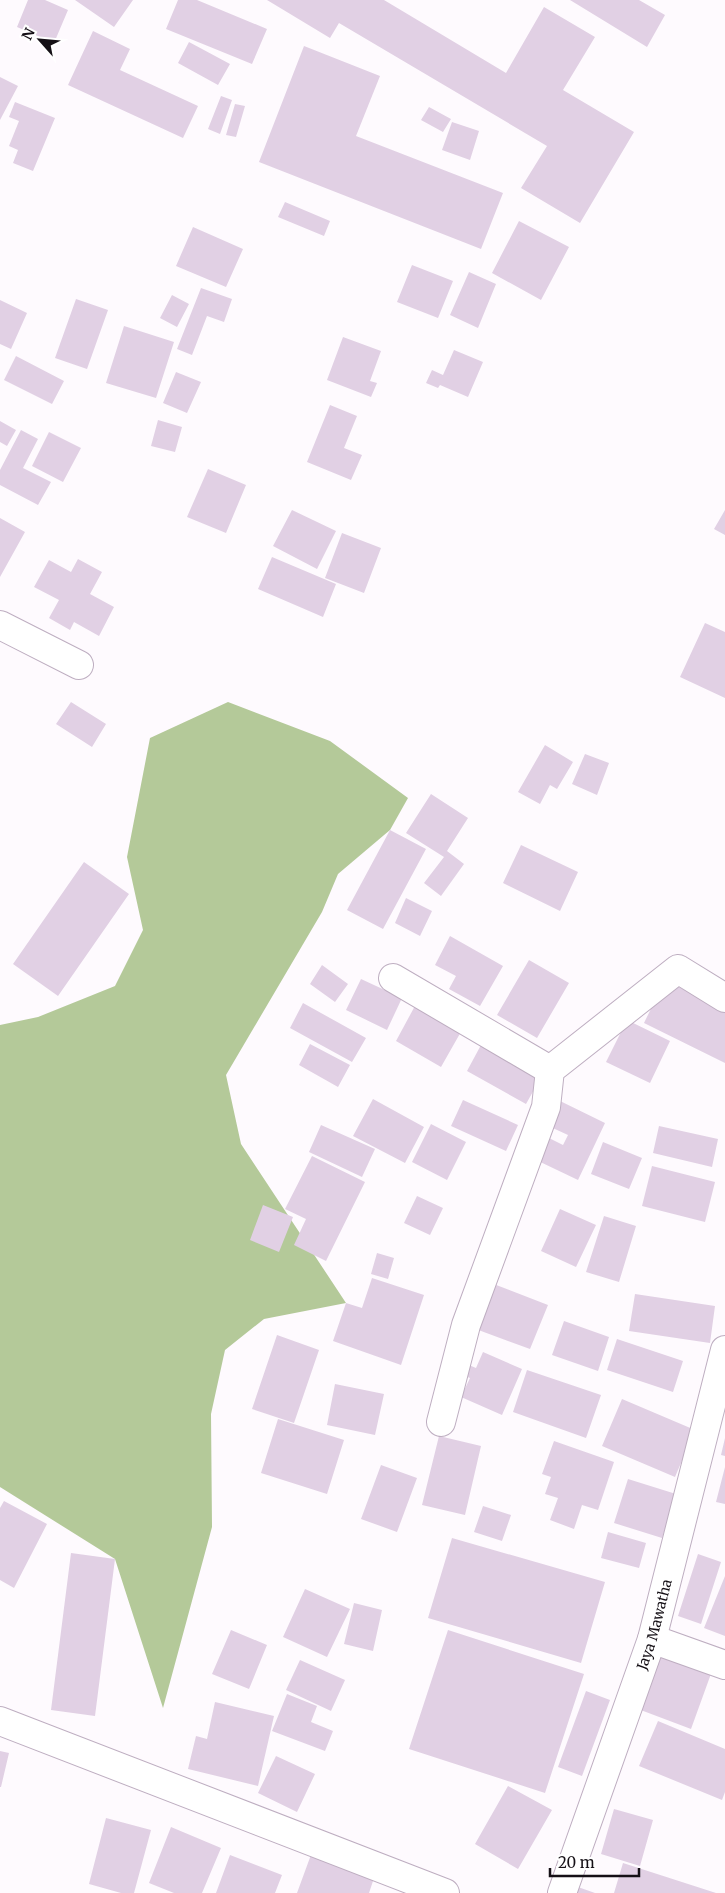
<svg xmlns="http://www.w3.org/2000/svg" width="725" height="1893" viewBox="0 0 725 1893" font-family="Merriweather,serif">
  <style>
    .forest { fill: #b4c999 }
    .building { fill: #e1d0e4 }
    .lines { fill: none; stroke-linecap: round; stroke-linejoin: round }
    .minor-casing { stroke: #beaec1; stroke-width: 30 }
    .minor { stroke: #fff; stroke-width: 28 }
    .labels { text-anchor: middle; stroke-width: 4; stroke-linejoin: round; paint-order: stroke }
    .street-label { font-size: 14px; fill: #151016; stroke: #fff }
  </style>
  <rect width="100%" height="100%" fill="#fefafe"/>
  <path class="forest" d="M228,702L330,741L408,798L390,830L338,874L322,912L226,1075L241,1144L346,1303L264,1319L225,1350L211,1414L212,1527L163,1708L115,1559L0,1487V1025L38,1017L115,986L143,930L127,857L150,738Z"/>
  <path class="building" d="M28,0H45L68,10L54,43L17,27Z
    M75,0H133L114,27Z
    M178,0H197L267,29L252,64L166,29Z
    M267,0H384L506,73L544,7L595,37L563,90L634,132L580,223L521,188L547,146L339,23L330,38Z
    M570,0H639L665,15L647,47Z
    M93,31L130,49L120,70L198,106L183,138L68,85Z
    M189,42L230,64L218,85L178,63Z
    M304,46L380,76L356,136L503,193L481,249L259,162Z
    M0,77L18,86L0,120Z
    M221,96L232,100L220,134L208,129Z
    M15,102L55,118L33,171L13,163L18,150L9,146L19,121L9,117Z
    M235,104L245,106L236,137L226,135Z
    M429,107L451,119L443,132L421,120Z
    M452,122L479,131L470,160L442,150Z
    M285,202L330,221L324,236L278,217Z
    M519,221L569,247L541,300L492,273Z
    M193,227L243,249L226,287L176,266Z
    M412,265L453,281L438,318L397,302Z
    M469,272L496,284L478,328L450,315Z
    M201,288L232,299L224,322L207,316L192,355L177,349Z
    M172,295L189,304L177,327L160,318Z
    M76,299L108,310L87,369L55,358Z
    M0,300L27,313L11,349L0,344Z
    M124,326L174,342L156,398L106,383Z
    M343,337L381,351L370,381L377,383L371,397L327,380Z
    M454,350L483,362L468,397L440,385L438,388L426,383L432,370L443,375Z
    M16,356L64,381L52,404L4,380Z
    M176,372L201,382L187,413L163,403Z
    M330,405L357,416L344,448L362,455L351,480L307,462Z
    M158,420L182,427L175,452L151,446Z
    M0,421L16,430L7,446L0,442Z
    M21,430L38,439L23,468L51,482L38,505L0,485V470Z
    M49,432L81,448L63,482L32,466Z
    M208,469L246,485L226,533L187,517Z
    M292,510L336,531L317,569L273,546Z
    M725,510V535L714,529Z
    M0,518L25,532L0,577Z
    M342,533L381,548L364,593L325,578Z
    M272,557L336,584L323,617L258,589Z
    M78,559L102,572L90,594L114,607L99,636L74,622L70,630L49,618L59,600L34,587L49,560L71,572Z
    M705,623L725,632V698L680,677Z
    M71,702L106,724L92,747L56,724Z
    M545,745L573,762L557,789L550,785L540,804L518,792Z
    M585,754L609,763L597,795L572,784Z
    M431,794L468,818L447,851L464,864L441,896L424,883L444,857L406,833Z
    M390,830L426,849L383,929L347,910Z
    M521,845L578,872L560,911L503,883Z
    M84,862L129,894L58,996L13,964Z
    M406,898L432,911L420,936L395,923Z
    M450,936L503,966L480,1006L449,989L456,976L435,965Z
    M529,960L569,983L537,1038L497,1015Z
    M322,965L348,984L335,1002L310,984Z
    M361,979L402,998L387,1030L346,1010Z
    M665,980L725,1010V1063L644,1023Z
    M303,1003L366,1038L352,1062L290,1028Z
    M416,1004L462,1030L441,1067L396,1041Z
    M627,1020L670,1041L650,1083L606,1062Z
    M310,1044L350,1065L338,1087L299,1065Z
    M481,1045L540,1079L526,1104L467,1071Z
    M373,1099L424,1127L405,1163L353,1136Z
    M556,1099L605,1123L578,1180L534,1159L545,1136L563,1145L568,1135L544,1124Z
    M463,1100L518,1125L506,1151L451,1126Z
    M431,1124L466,1142L447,1180L412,1162Z
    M321,1125L375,1149L362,1177L309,1152Z
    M659,1126L718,1139L712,1167L653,1153Z
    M603,1142L642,1158L629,1189L591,1174Z
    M312,1156L365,1182L326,1261L294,1245L306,1219L285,1209Z
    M652,1166L715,1182L705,1222L642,1206Z
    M417,1196L443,1208L430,1235L404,1223Z
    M263,1205L293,1217L279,1252L250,1240Z
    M560,1209L596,1225L576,1267L541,1251Z
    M604,1216L636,1226L619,1282L586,1272Z
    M377,1253L394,1258L388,1279L371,1274Z
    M372,1278L424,1295L401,1365L333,1341L346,1303L362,1308Z
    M491,1283L548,1305L530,1349L473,1328Z
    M635,1294L715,1306L710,1343L629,1331Z
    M564,1321L609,1337L598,1371L552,1355Z
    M277,1335L319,1350L294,1423L252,1409Z
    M617,1339L683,1361L673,1392L607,1370Z
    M483,1352L522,1369L502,1415L461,1397L470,1378L460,1374L464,1363L476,1368Z
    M527,1370L601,1395L586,1438L513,1412Z
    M335,1384L384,1394L375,1435L327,1425Z
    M622,1399L695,1430L675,1477L602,1446Z
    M278,1419L344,1440L327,1494L261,1473Z
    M439,1436L481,1446L465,1515L422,1505Z
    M725,1438V1456L721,1455Z
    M554,1441L614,1462L598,1510L582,1505L574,1529L550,1520L558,1498L545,1494L551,1477L542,1474Z
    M381,1465L417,1478L397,1532L361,1519Z
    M725,1467V1504L716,1502Z
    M628,1479L676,1494L662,1538L614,1523Z
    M4,1501L47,1524L14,1588L0,1580V1508Z
    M483,1506L511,1515L502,1541L474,1532Z
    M608,1532L646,1543L639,1568L601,1558Z
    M452,1538L605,1582L581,1663L428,1618Z
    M71,1553L115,1559L95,1716L51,1710Z
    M698,1554L721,1562L701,1624L678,1616Z
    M725,1576V1636L704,1628Z
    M305,1589L350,1609L327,1657L283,1637Z
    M354,1603L382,1610L373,1651L344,1644Z
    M231,1630L267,1645L249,1689L212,1674Z
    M448,1630L584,1674L545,1793L409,1749Z
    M661,1651L712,1671L691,1729L638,1709Z
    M300,1660L345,1680L331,1711L286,1690Z
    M586,1691L610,1700L582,1776L558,1767Z
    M287,1694L317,1706L311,1722L333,1731L325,1751L272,1731Z
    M215,1702L274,1716L258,1786L188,1769L196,1736L207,1739Z
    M658,1721L725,1749V1792L722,1800L639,1766Z
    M0,1751L9,1753L1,1787H0Z
    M276,1756L315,1774L297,1812L258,1793Z
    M508,1786L552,1810L518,1869L475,1844Z
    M614,1809L653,1820L640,1866L601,1854Z
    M106,1818L151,1830L134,1893H121L89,1884Z
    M171,1827L221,1848L202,1893H174L149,1883Z
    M312,1852L375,1875L369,1893H297Z
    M230,1855L282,1875L275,1893H216Z
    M623,1863L716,1893H614Z
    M578,1887L595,1893H576Z"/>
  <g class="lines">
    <g class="minor-casing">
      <g id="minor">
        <path d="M0,625L79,665"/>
        <path d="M393,978L550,1070"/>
        <path d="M441,1422L466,1325L546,1107L550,1070L678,969L725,998"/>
        <path d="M652,1639L725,1665"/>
        <path d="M0,1721L445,1893"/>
        <path id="s1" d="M562,1893L652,1639L725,1350"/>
      </g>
    </g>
    <use href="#minor" class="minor"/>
  </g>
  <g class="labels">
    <g class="street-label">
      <text dy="5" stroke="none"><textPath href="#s1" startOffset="284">Jaya Mawatha</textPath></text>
    </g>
  </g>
  <g transform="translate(40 40) rotate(297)" stroke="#ffffff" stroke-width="4" paint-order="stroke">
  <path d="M0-4L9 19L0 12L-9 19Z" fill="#151016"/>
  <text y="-8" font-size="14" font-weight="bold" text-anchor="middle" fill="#151016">N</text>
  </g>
  <path d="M550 1868v8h89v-8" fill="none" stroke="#151016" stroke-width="2.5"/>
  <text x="558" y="1868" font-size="15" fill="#151016" stroke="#ffffff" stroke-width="4" paint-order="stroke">20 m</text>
</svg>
